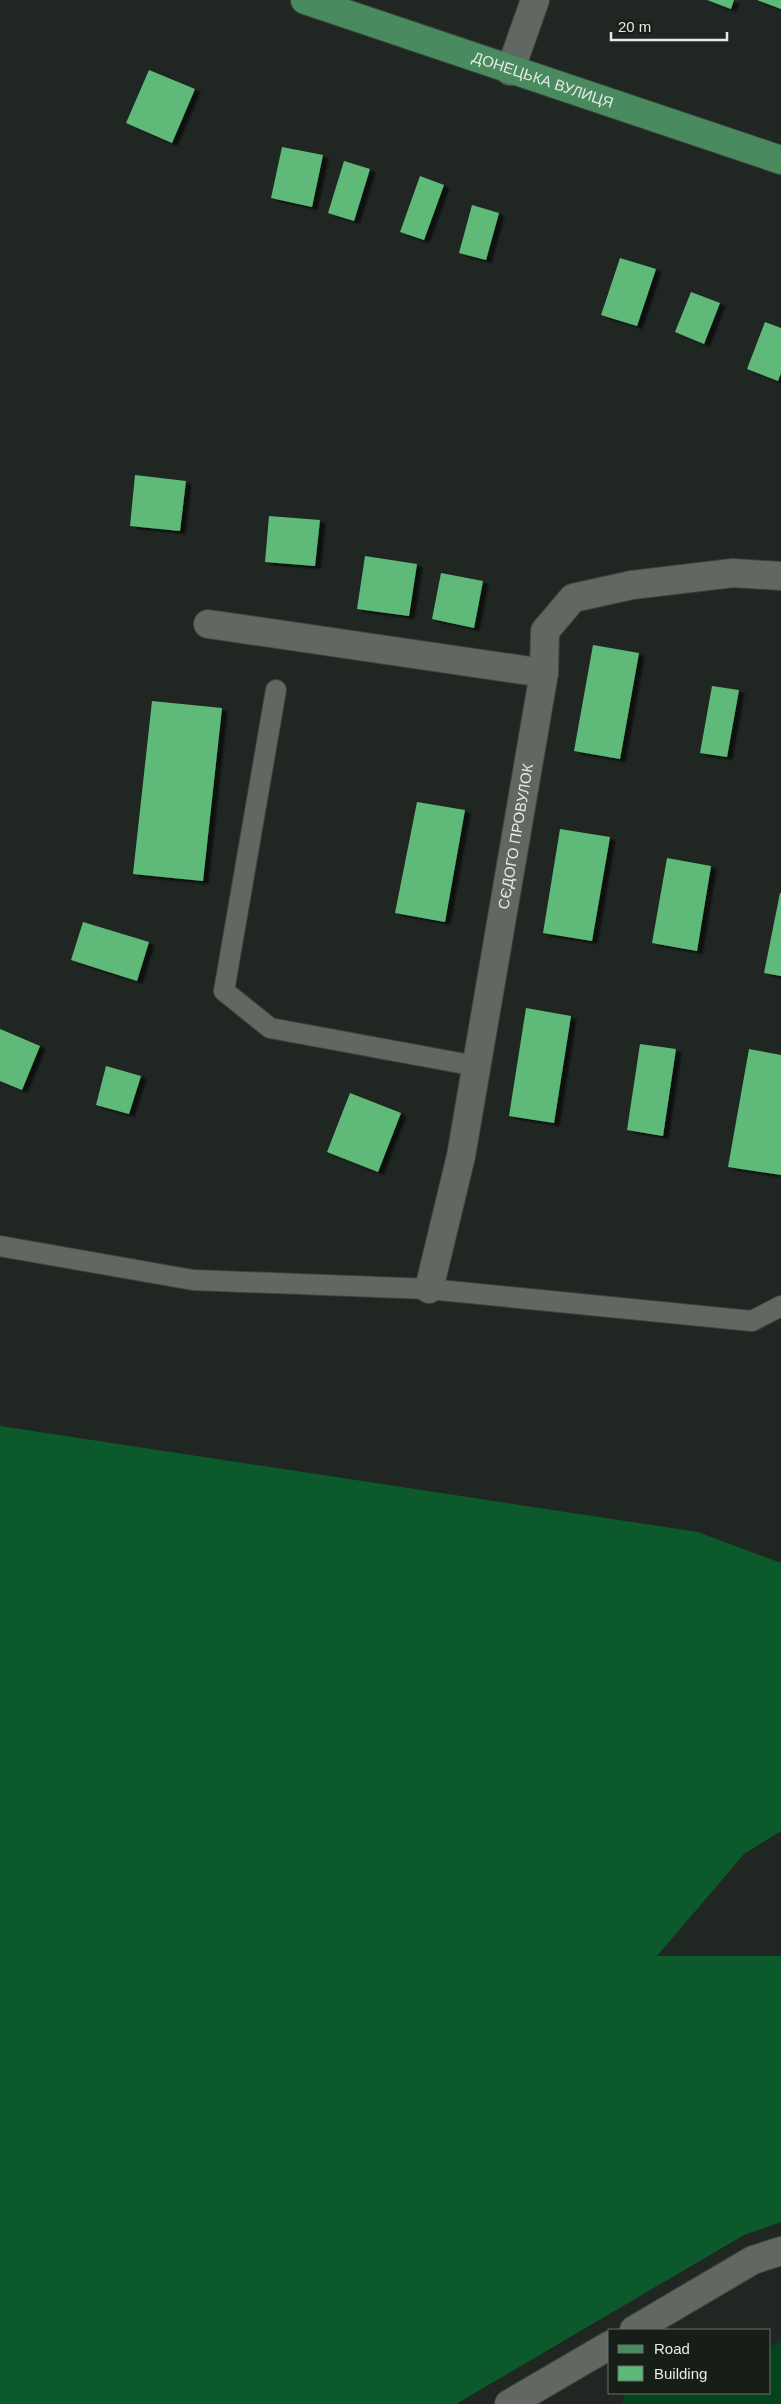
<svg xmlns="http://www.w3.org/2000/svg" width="781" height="2404" viewBox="0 0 781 2404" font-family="Helvetica,sans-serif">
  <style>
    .green { fill: #05421e }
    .forest { fill: #0c5a2c }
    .building { fill: #5eb978; filter: url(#shadow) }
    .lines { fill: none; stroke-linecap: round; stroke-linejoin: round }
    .service-casing { stroke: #3f4440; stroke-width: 22 }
    .minor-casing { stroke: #3f4440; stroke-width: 30 }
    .primary-casing { stroke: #3f4440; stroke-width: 30 }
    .service { stroke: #606861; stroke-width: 20 }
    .minor { stroke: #606861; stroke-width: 28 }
    .primary { stroke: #4a8a5f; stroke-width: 28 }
    .labels { text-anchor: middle; stroke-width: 5; stroke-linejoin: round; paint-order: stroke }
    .street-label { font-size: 15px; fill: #e5eae6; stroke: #171e18 }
  </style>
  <defs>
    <filter id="shadow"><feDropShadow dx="5.5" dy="3" stdDeviation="1" flood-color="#0009"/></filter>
  </defs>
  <rect width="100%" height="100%" fill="#202722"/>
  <path class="green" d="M781,2342V2404H622L626,2393H770V2346Z"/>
  <path class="forest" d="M0,1426L698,1532L781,1563V1831L744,1854L657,1956H781V2222L744,2235L456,2404H0Z"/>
  <path class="building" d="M707,0H734L731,9Z
    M757,0H781V9Z
    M149,70L195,89L172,143L126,123Z
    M282,147L323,155L312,207L271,198Z
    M344,161L370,169L354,221L328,213Z
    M420,176L444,185L424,240L400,232Z
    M472,205L499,213L486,260L459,253Z
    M620,258L656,269L637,326L601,315Z
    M691,292L720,303L704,344L675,332Z
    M765,322L781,328V373L778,381L747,369Z
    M135,475L186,481L180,531L130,526Z
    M269,516L320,520L315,566L265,562Z
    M365,556L417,564L409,616L357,609Z
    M441,573L483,581L474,628L432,619Z
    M593,645L639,653L620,759L574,751Z
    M712,686L739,690L727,757L700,753Z
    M152,701L222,708L203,881L133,874Z
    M417,802L465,810L445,922L395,913Z
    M560,829L610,837L592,941L543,933Z
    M667,858L711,866L697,951L652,943Z
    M780,893H781V976L764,973Z
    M83,922L149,942L137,981L71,960Z
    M526,1008L571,1016L554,1123L509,1116Z
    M0,1029L40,1046L22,1090L0,1081Z
    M640,1044L676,1049L663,1136L627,1130Z
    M749,1049L781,1055V1175L728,1167Z
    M106,1066L141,1076L129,1114L96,1105Z
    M350,1093L401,1113L378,1172L327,1152Z"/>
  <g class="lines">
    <g class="service-casing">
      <path id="service" d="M276,690L224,991L270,1028L476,1066
        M0,1246L193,1280L429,1289L752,1321L781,1306"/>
    </g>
    <g class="minor-casing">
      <g id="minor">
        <path d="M510,71L535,0"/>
        <path d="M208,624L544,673"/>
        <path id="s1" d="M429,1289L461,1156L544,673L545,631L573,598L632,585L733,573L781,576"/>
        <path d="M634,2330L753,2260L781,2251"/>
        <path d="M509,2404L610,2345"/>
      </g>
    </g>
    <g class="primary-casing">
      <g id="primary">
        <path id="s2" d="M305,0L781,160"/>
      </g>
    </g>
    <use href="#service" class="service"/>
    <use href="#minor" class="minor"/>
    <use href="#primary" class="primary"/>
  </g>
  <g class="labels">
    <g class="street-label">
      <text dy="5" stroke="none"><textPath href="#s2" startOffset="251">ДОНЕЦЬКА ВУЛИЦЯ</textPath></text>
      <text dy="5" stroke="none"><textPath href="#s1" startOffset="461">СЄДОГО ПРОВУЛОК</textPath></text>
    </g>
  </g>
  <rect x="608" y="2329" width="162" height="65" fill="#171e18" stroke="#69706a"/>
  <rect x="618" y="2345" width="25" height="8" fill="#4a8a5f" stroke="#69706a"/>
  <text x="654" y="2354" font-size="15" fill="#e5eae6">Road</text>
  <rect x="618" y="2366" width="25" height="15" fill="#5eb978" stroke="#69706a"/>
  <text x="654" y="2379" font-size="15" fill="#e5eae6">Building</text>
  <path d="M611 32v8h116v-8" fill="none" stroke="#e5eae6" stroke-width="2.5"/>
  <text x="618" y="32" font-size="15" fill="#e5eae6" stroke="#171e18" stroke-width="4" paint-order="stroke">20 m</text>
</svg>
